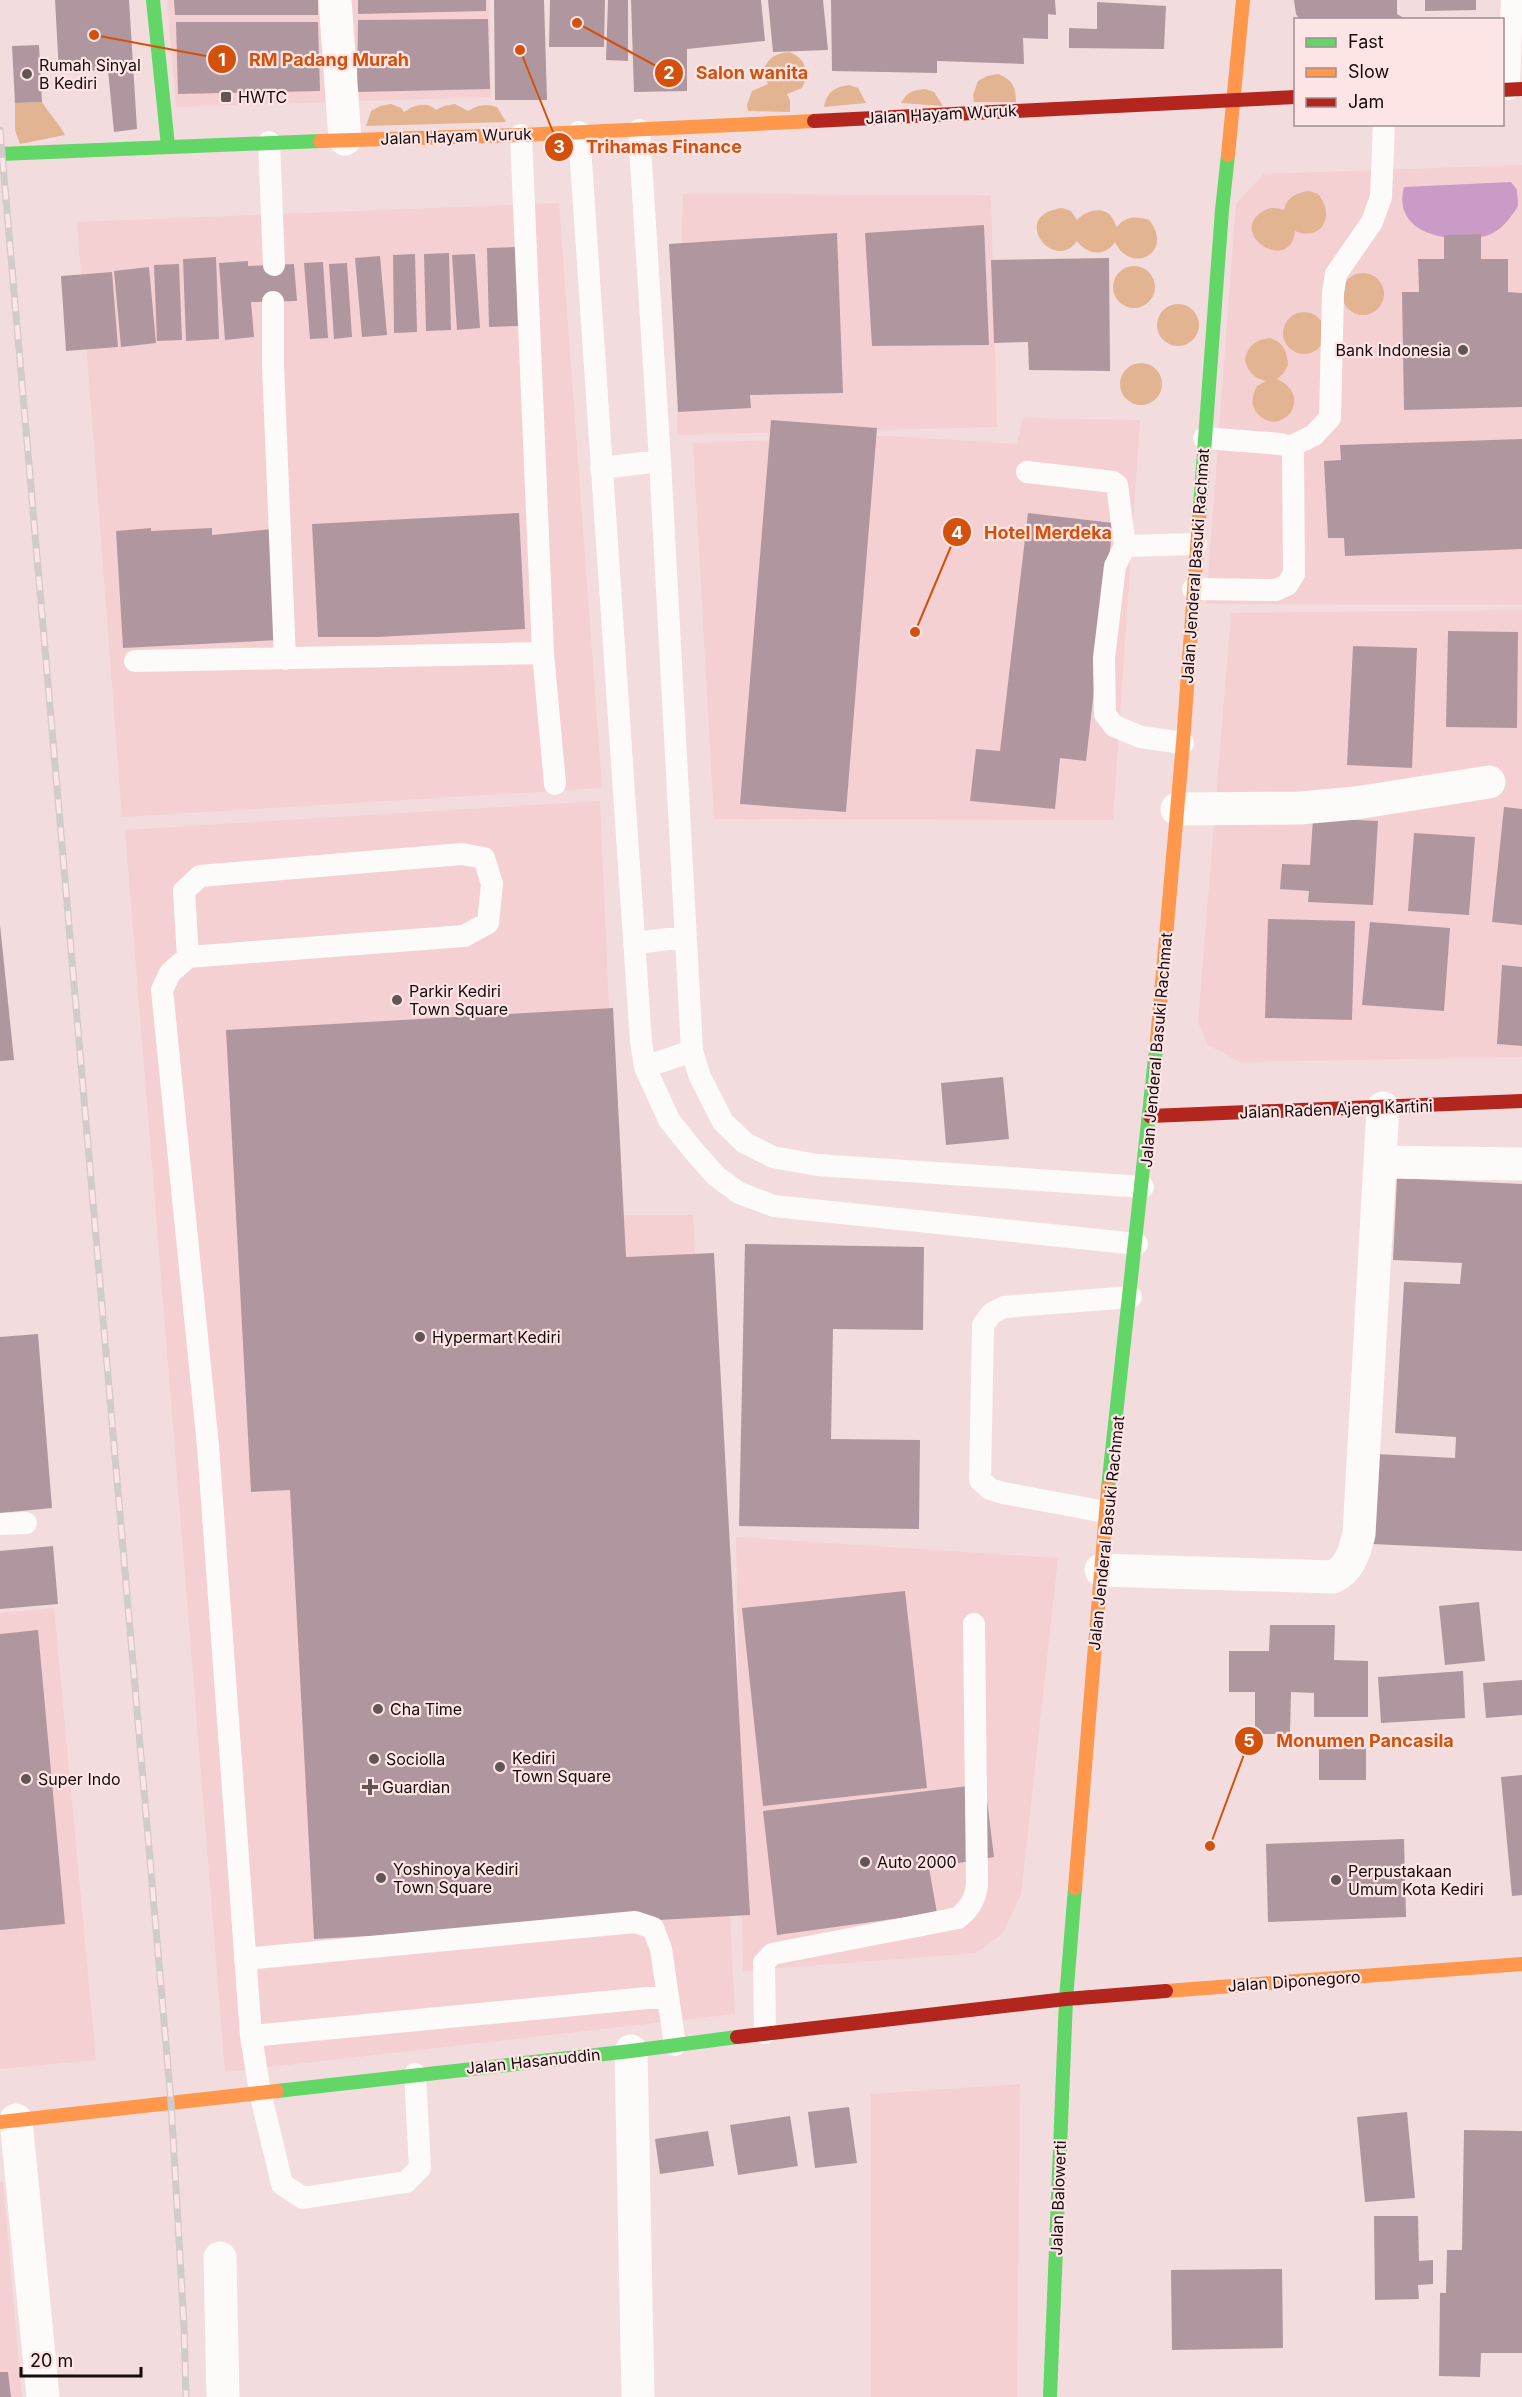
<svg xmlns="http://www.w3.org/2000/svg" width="1522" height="2397" viewBox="0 0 1522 2397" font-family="Inter,sans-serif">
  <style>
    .built { fill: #f4d0d2 }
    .forest { fill: #e2b492 }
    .water { fill: #cb9bc7 }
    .building { fill: #b0979f }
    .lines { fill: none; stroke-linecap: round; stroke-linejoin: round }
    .lane { stroke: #fdfafa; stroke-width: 22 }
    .street { stroke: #fdfafa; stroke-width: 33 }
    .fast { stroke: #63d668; stroke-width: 14 }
    .slow { stroke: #ff974d; stroke-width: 14 }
    .jam { stroke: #b3261e; stroke-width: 14 }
    .rail-casing { stroke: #d1cbcb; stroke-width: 7 }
    .rail { stroke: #fde5e6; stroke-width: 4.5; stroke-dasharray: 14; stroke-linecap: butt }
    .poi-dot { fill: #645455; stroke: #fde5e6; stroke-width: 2 }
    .labels { text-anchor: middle; stroke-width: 4.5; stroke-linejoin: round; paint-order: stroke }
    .poi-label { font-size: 16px; fill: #180b0c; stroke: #fde5e6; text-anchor: start }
    .street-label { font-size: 16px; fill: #180b0c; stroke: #fde5e6 }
    .leader { fill: none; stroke: #d3510c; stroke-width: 2 }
    .callout-dot { fill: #d3510c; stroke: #fde5e6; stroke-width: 2 }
    .mark-label { font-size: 18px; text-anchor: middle; font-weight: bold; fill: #fff }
    .callout-label { font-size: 18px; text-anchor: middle; font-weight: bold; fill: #d3510c; stroke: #fde5e6; stroke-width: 4.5; stroke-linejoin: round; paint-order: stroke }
  </style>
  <rect width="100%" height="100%" fill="#f2dcdd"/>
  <path class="built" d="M167,0H489L491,97L176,107Z
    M1522,165V605L1206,604L1236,203L1264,174Z
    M683,194L991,195L997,427L677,435Z
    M559,203L602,788L122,817L77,222Z
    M1023,418L1140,420L1113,820L714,819L693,443L891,436L1017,444Z
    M1522,610V1057L1240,1062L1208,1045L1198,1022L1231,613Z
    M600,801L618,1215H693L735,2014L225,2072L125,830Z
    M736,1537L1058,1558L1021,1894L1003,1933L976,1953L743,1971Z
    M54,1608L96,2060L0,2069V1613Z
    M1020,2084L1017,2397H871V2094Z
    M0,2182H3L22,2397H0Z"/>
  <path class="forest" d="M789,52C806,58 810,72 802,88L787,94L790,101V112L748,111L747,105L752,91L768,84L763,73C767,58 774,54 789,52Z
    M998,74C1012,79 1016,87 1016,102H974L973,95L978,81L987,76Z
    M849,85L858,88L866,103L824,107C827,92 834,87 849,85Z
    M925,89L934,92L943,106L901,103C907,92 913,90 925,89Z
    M42,102C49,114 59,123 65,135L20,144L15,130V103Z
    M391,104L401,108L404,112C415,105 426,101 436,110L444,106L455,104L468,111C478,105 485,103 497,107L506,122L366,126L371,111L380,106Z
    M1309,191L1318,194C1336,215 1322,242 1295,231C1291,275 1227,234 1262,212C1269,207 1276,207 1284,210C1287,197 1296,193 1309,191Z
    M1062,208L1071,211L1077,220C1084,212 1099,206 1109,214C1113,217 1115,224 1117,227C1125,216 1137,216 1149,220C1175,252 1131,276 1115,242C1105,258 1086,254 1077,241C1054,274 1008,215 1062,208Z
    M1113 287a21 21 0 1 1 42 0a21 21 0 1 1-42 0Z
    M1342 294a21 21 0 1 1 42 0a21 21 0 1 1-42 0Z
    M1157 325a21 21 0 1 1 42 0a21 21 0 1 1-42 0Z
    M1283 333a21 21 0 1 1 42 0a21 21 0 1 1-42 0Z
    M1270,338C1284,343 1287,351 1288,365L1283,374L1277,379C1316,397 1280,440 1257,413C1250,404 1252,396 1257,386L1266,381C1254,378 1248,372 1245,360C1248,345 1255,340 1270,338Z
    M1120 384a21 21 0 1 1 42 0a21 21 0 1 1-42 0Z"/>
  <path class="water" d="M1511,182L1517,190L1518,206C1512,216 1504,227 1493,233C1483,238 1473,238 1462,238C1430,239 1394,225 1404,187Z"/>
  <path class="building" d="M55,0H129L137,129L114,132L108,70L59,72Z
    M174,0H318V15H175Z
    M358,0H486V11L358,14Z
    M494,0H544L547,100H495Z
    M550,0H605L604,47H549Z
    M608,0H628V61L606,60Z
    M631,0H761L765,41L687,49V91L634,92Z
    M768,0H823L828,50L773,52Z
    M831,0H1055L1056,15L1048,14V39L1023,38L1024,64L937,61V73L832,71Z
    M1294,0H1397V14L1407,20H1300L1296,14Z
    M1425,0H1476V10L1425,11Z
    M1097,2L1166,6L1164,49L1069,48V28L1097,29Z
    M488,19L490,89L357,92L358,20Z
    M176,22H318L320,91L178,94Z
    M39,45L42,102L15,103L12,46Z
    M984,225L989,345L872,346L865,233Z
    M837,233L843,393L750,395L751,408L678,412L669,244Z
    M1481,234V259H1508V292L1522,293V407L1404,410L1402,292H1419L1418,259H1444V235Z
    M517,247L518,326L489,327L487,248Z
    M449,253L451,330L426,331L424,254Z
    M415,254L417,332L394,333L393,255Z
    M475,254L480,328L457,330L452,255Z
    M380,256L387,335L362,337L355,258Z
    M216,257L219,339L186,341L183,259Z
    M1109,258L1110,371L1029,370L1028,342L994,343L991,260Z
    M248,261V266L294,264L297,301L251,302L254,337L225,340L219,263Z
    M323,262L328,338L310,339L304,263Z
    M347,263L352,337L334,339L329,264Z
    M179,264L182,340L157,341L154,265Z
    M149,267L156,343L121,347L114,271Z
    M112,272L118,347L66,351L61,276Z
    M771,420L877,428L846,812L740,804Z
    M1522,439V549L1345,556L1344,538H1328L1324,461L1341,460L1340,445Z
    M519,513L525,629L378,637H318L312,524Z
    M1028,513L1113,523L1086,761L1060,758L1055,809L970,801L976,749L1000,751Z
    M151,528V531L212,528V535L273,529L279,640L123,648L116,531Z
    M1448,631L1518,632L1517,728L1446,727Z
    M1353,646L1417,648L1412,768L1347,765Z
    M1504,807L1522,809V925L1492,922Z
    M1313,818L1378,821L1373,905L1308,902L1309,891L1280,889L1282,864L1310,865Z
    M1414,833L1475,837L1469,915L1408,911Z
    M1268,919L1355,921L1352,1020L1265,1018Z
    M1370,922L1450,928L1444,1011L1362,1005Z
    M0,925L14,1060L0,1061Z
    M1502,965L1522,967V1046L1497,1044Z
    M613,1008L626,1257L714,1253L750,1915L314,1939L290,1490L251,1492L226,1030Z
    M1003,1077L1009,1139L946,1145L941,1083Z
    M1397,1178L1522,1184V1551L1372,1544L1376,1454L1455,1458L1456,1437L1395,1433L1404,1282L1460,1284L1462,1263L1393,1260Z
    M745,1244L924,1247L923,1330L833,1329L831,1439L920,1440L919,1529L739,1526Z
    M38,1334L52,1508L0,1513V1337Z
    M53,1546L58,1604L0,1609V1551Z
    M905,1591L927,1788L763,1806L742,1608Z
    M1479,1602L1485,1661L1445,1665L1439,1606Z
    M1270,1625H1335L1334,1660L1368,1661V1717H1314V1693L1291,1692L1290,1734H1255V1692H1229V1651H1269Z
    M38,1630L65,1924L0,1930V1634Z
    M1463,1671L1465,1718L1381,1723L1378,1677Z
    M1522,1680V1715L1486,1718L1483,1683Z
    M1319,1742H1366V1780H1319Z
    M1522,1775V1895L1512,1896L1501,1777Z
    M985,1784L994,1857L929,1868L937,1913L777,1935L763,1811Z
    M1404,1839L1406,1917L1268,1922L1266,1844Z
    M849,2107L857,2163L815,2168L808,2112Z
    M1407,2112L1415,2198L1365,2202L1357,2117Z
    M790,2116L798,2166L738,2175L730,2125Z
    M1464,2130L1522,2131V2353H1481L1480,2377L1439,2376L1440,2293H1446L1447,2250H1462Z
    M708,2131L714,2166L660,2174L655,2139Z
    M1374,2216H1418L1419,2261L1433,2260V2284L1418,2285L1419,2299L1375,2300Z
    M1282,2269L1283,2348L1172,2350L1171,2270Z
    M0,2372H8L11,2397H0Z"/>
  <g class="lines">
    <path class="lane" d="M1509,89L1512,0
      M639,130L660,461L692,1051L700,1077L723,1122L745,1143L773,1157L817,1165L1143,1187
      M579,132L641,1042L645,1067L669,1120L693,1150L716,1176L739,1193L774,1206L1137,1244
      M269,142L274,265
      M273,302V365L285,659
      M1290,447L1314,435L1330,418L1333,293L1336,274L1372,222L1381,197L1384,124
      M601,468L660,461
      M1027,472L1113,482L1117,485L1125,546
      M1193,589L1276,590L1287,585L1294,574L1293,455L1290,447L1281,444L1204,438
      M543,653L555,784
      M135,661L543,653L521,135
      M1183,743L1141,737L1114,726L1105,714L1104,658L1115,566L1125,546L1196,544
      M635,943L685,937
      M188,957L184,891L200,876L462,854L484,858L492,884L488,923L464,936L188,957L170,973L162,990L208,1446L251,2036L260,2092L282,2184L303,2198L406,2182L420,2168L415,2074
      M645,1067L692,1051
      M1105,1512L1003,1493L990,1489L980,1480L983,1325L992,1313L1004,1307L1131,1297
      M0,1524L26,1523
      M245,1959L635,1922L653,1928L661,1949L675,2045
      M765,2033L764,1963L772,1954L958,1918C970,1908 975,1900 977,1885L974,1624
      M251,2036L668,1996"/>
    <path class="street" d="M335,0L345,139
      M1177,809L1300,808L1356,803L1489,782
      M1380,1162L1522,1164
      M1101,1570L1333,1577C1351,1568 1354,1552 1359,1534L1383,1108
      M631,2051L638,2397
      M16,2120L43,2397
      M220,2258L223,2397"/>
    <path class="fast" d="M153,0L168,146
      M0,154L320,141
      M1199,520L1222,210L1228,155
      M1108,1488L1157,1040
      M277,2091L631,2051L737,2037
      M1050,2397L1066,1999L1075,1888"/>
    <path class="slow" d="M320,141L521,135L814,121
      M1228,155L1243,0
      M1157,1040L1183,743L1199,520
      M1075,1888L1108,1488
      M1166,1991L1522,1964
      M0,2122L277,2091"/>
    <path class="jam" d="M1502,90L1522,89
      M814,121L1296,97
      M1150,1116L1522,1101
      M737,2037L1066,1999L1166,1991"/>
    <g class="rail-casing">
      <path id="rail" d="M0,130L171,2102L184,2326L186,2397"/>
    </g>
    <use href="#rail" class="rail"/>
  </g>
  <g class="poi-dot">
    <circle cx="27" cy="74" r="6"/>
    <rect x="220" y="91" width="12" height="12" rx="3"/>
    <circle cx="1463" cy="350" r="6"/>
    <circle cx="397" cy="1000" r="6"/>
    <circle cx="420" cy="1337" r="6"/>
    <circle cx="378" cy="1709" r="6"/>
    <circle cx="374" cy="1759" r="6"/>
    <circle cx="500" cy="1767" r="6"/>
    <circle cx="26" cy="1779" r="6"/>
    <path d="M367 1778h6v6h6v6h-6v6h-6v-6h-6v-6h6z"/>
    <circle cx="865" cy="1862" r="6"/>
    <circle cx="381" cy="1878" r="6"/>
    <circle cx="1336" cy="1880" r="6"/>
  </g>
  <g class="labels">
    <g class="poi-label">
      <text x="39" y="71">Rumah Sinyal<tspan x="39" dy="18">B Kediri</tspan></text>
      <text x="238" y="103">HWTC</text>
      <text x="1451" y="356" text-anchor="end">Bank Indonesia</text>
      <text x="409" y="997">Parkir Kediri<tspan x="409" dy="18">Town Square</tspan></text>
      <text x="432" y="1343">Hypermart Kediri</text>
      <text x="390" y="1715">Cha Time</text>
      <text x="512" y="1764">Kediri<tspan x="512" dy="18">Town Square</tspan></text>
      <text x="386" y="1765">Sociolla</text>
      <text x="38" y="1785">Super Indo</text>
      <text x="382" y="1793">Guardian</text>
      <text x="877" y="1868">Auto 2000</text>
      <text x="393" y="1875">Yoshinoya Kediri<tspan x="393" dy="18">Town Square</tspan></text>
      <text x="1348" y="1877">Perpustakaan<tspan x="1348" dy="18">Umum Kota Kediri</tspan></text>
    </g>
    <g class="street-label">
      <text transform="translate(941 114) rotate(-3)" y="6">Jalan Hayam Wuruk</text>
      <text transform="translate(456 136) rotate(-2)" y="6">Jalan Hayam Wuruk</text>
      <text transform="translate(1195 566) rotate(-86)" y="6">Jalan Jenderal Basuki Rachmat</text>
      <text transform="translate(1156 1050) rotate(-85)" y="6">Jalan Jenderal Basuki Rachmat</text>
      <text transform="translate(1336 1109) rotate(-2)" y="6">Jalan Raden Ajeng Kartini</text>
      <text transform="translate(1106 1533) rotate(-84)" y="6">Jalan Jenderal Basuki Rachmat</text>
      <text transform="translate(1294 1981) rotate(-4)" y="6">Jalan Diponegoro</text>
      <text transform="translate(533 2061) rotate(-6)" y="6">Jalan Hasanuddin</text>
      <text transform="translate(1058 2198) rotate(-88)" y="6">Jalan Balowerti</text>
    </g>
  </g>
  <path class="leader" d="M94 35L222 59M577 23L669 73M520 50L559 147M915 632L957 532M1210 1846L1249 1741"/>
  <g class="callout-dot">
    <circle cx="94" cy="35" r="6"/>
    <circle cx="577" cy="23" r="6"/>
    <circle cx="520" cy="50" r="6"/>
    <circle cx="915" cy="632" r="6"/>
    <circle cx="1210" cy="1846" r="6"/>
    <circle cx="222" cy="59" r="15"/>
    <circle cx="669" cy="73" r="15"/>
    <circle cx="559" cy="147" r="15"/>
    <circle cx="957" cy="532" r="15"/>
    <circle cx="1249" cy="1741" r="15"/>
  </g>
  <g class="mark-label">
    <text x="222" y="66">1</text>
    <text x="669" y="79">2</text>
    <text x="559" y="153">3</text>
    <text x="957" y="539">4</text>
    <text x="1249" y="1747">5</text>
  </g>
  <g class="callout-label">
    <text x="329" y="66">RM Padang Murah</text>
    <text x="752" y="79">Salon wanita</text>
    <text x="664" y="153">Trihamas Finance</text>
    <text x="1048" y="539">Hotel Merdeka</text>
    <text x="1365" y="1747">Monumen Pancasila</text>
  </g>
  <rect x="1294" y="18" width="210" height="108" fill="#fde5e6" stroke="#a18e8f" stroke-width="1.5"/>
  <rect x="1306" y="38" width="30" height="9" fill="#63d668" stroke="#a18e8f" stroke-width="1.5"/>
  <text x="1348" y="48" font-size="18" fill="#180b0c">Fast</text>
  <rect x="1306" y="68" width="30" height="9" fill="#ff974d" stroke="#a18e8f" stroke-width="1.5"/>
  <text x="1348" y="78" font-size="18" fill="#180b0c">Slow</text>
  <rect x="1306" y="98" width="30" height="9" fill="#b3261e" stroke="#a18e8f" stroke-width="1.5"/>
  <text x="1348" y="108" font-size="18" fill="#180b0c">Jam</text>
  <path d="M21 2367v9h120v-9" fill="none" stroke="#180b0c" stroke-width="3"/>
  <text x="30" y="2367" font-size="18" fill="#180b0c" stroke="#fde5e6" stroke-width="4.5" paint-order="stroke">20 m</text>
</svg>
